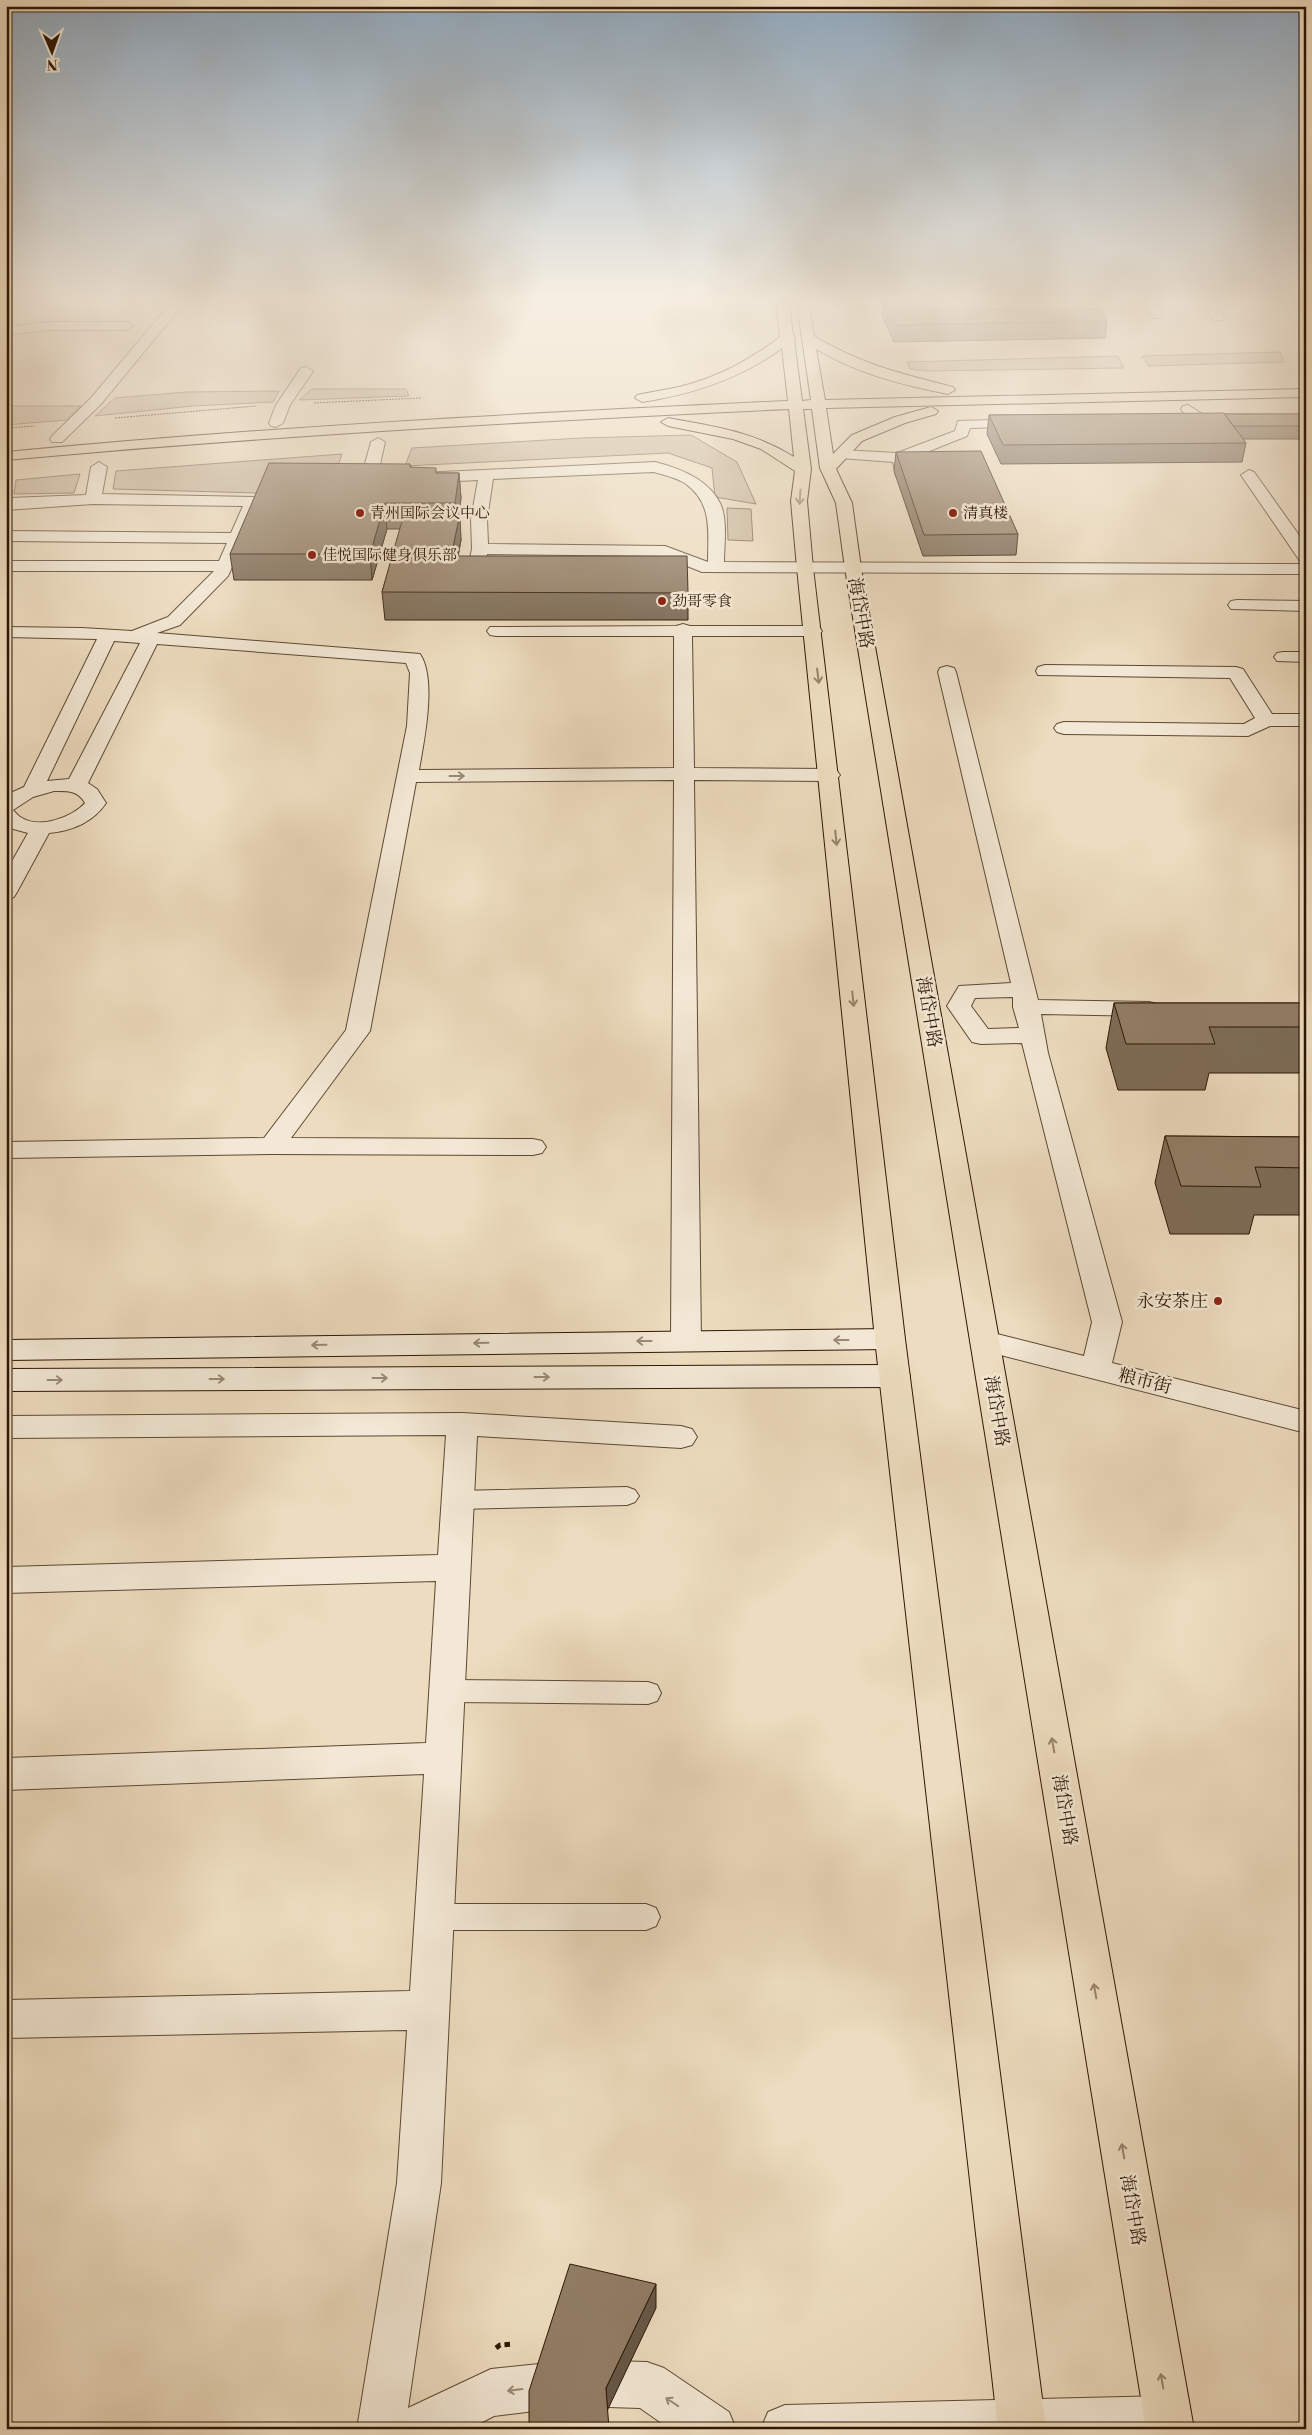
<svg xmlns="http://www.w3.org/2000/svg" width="1312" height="2435" viewBox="0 0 1312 2435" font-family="'Libre Bodoni','Noto Serif SC',serif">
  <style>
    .green { fill: #ccba9f; stroke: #7c6852 }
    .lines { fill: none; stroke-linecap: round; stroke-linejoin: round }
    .lane-casing { stroke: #5d4833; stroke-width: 2 }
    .street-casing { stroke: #5d4833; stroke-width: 2 }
    .secondary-casing { stroke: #2d1604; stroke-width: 2 }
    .primary-casing { stroke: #2d1604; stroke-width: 2 }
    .path-far1 { stroke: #2d1604; stroke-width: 1; stroke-dasharray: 2 1; stroke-linecap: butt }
    .path { stroke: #2d1604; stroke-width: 5; stroke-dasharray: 5.5 4; stroke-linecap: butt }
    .lane { fill: #f3e8d5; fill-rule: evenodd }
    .street { fill: #f3e8d5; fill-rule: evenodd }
    .secondary { fill: #f3e8d5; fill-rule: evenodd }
    .primary { fill: #eddcbf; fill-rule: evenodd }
    .wall { fill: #7d6c57; stroke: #2d1604 }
    .shaded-wall { fill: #665847; stroke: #2d1604 }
    .building { fill: #917d65; stroke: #2d1604 }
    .oneway { stroke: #97836b }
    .oneway2 { stroke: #9a8a77 }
    .poi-dot { fill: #8f2418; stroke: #f3e8d5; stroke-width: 2 }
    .labels { text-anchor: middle; stroke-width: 5; stroke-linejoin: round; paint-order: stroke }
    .far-poi-label { font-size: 15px; fill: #2d1604; stroke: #f3e8d5; text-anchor: start }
    .street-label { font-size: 18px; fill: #2d1604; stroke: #f3e8d5 }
    .poi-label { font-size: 18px; fill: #2d1604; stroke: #f3e8d5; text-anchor: end }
  </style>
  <rect width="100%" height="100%" fill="#eddcbf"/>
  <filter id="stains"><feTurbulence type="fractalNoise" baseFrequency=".004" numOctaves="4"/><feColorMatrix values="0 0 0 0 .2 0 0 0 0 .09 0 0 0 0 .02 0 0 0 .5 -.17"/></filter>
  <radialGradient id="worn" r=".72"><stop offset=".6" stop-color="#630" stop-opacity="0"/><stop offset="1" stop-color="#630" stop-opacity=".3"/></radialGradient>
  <path class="green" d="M1280,352L1284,362L1149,366L1142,356Z
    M1118,356L1124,368L927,371L910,369L907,362Z
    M312,389H406L409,396L299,400Z
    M279,391L273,402L193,406L95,416L115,398L187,392Z
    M6,406H81L67,420L6,425Z
    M691,435L737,462L756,504L715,497L712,468L668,453L405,466L412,448L581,438Z
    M342,454L336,471L257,493L113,489L116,471Z
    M80,474L74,493L14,494L16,480Z
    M727,508L751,509L753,541L728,540Z"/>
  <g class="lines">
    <g class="lane-casing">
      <path id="lane" d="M627,1487L635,1490L639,1496L635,1502L627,1505L458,1509L450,1506L446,1500L450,1494L458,1491Z
        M448,1680L648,1682L657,1685L661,1693L657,1701L648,1704L448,1702L439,1699L435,1691L439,1683Z
        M435,1904H646L656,1908L660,1917L656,1926L646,1930H435L425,1926L421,1917L425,1908Z"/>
    </g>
    <g class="street-casing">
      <path id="street" d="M176,297H189L101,404L62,442H52L50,439L52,436L91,398Z
        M919,297H931L935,313L962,318L964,321L958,325L926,319Z
        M1031,297H1043L1052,320L1050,323H1042Z
        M1142,297H1154L1163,315L1161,318H1153Z
        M1200,297H1212L1224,317L1222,320H1214Z
        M1277,297H1289L1306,319V332L1302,331Z
        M46,322H127L133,326L127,330H46L6,335V327Z
        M306,367L313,371L290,405L283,423L276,427L271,426L269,423L276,405L301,368Z
        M1188,405L1212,420L1214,423L1212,426H1202L1183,412L1181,409L1183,406Z
        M1025,419L1030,420L1032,423L1030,426L970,428L967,436L907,460L912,476L904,481L896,476L893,462L841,458L834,454L841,450L897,453L955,431L958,421Z
        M378,438L385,442L377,478L369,483L364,481L361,478L371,442Z
        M99,462L107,467L102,494L253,497L261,502L228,576L180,625L157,633L420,654C437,679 424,741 419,770L674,768V636H496L490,635L487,631L490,627L676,626L683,624L690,626H813L819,627L822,631L819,635L813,636H692L694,768L830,769L837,771L840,775L837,779L830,781L694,780L701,1341L696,1348L686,1351L676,1348L671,1341L674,780L416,782L370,1031L291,1138L533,1139L542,1141L546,1147L542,1153L533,1155L272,1154L6,1158V1142L264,1138L346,1030L407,726L410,673L406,663L157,644L88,783L97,789L106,803C93,822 72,831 49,833L17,892L14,897L6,899V872L28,833L6,827V795L24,787L97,639L6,637V627L82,628L132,631L168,617L214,571H6V561H219L227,543L6,541V531L231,533L243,506L93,504L6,510V499L9,498L86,495L91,467ZM114,641L140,643L69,779L47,781ZM54,791C67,791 78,790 85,803C73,817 40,829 22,818C19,817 16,813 13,810L33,797Z
        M655,462C679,468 708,479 720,503C728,519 724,545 724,562L1306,564V574L702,572L662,556L487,554L482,571H470L468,567L472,549L471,519L478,480L421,483L413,478L421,473ZM654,472C663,475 678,478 686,484C713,504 708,532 708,562L665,546L488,544L487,519L493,479Z
        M1249,470L1254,472L1306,545V562L1300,561L1241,475Z
        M1237,600L1306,601V611L1231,609L1228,605L1231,601Z
        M1283,652H1306V662L1277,661L1274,657L1277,653Z
        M1045,665L1236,667L1243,669L1272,714H1306V726H1270L1248,736L1064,734L1057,732L1054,728L1057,724L1064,722L1244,724L1255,718L1230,678L1038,675L1036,671L1038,667Z
        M947,666L954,668L956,672L1038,1000L1149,1002L1157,1004L1161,1009L1157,1014L1149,1016L1041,1014L1048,1053L1122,1322L1112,1363L1306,1411V1433L985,1351L975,1348L970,1341L975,1334L985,1331L1084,1356L1092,1322L1022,1043L981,1044L972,1042L947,1006L959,986L1011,983L938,672L940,668ZM1013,997V1007L1019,1028L988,1029L971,1006L975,998Z
        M462,1413L681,1426L692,1429L697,1437L692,1445L681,1448L477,1436L441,2183L408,2408L491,2369L577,2360L647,2362L664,2368L729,2412L736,2429H670L640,2408L577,2406L494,2416L469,2429H357L397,2183L407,2030L6,2038V2000L410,1991L424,1774L6,1790V1758L426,1743L436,1581L6,1593V1567L438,1555L446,1435L6,1438V1416Z
        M1168,2396L1185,2403L1192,2420L1188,2429H761L768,2412L785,2405Z"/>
    </g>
    <g class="secondary-casing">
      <path id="secondary" d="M890,1329L900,1332L905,1339L900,1346L890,1349L6,1360V1340Z
        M895,1365L906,1368L910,1376L906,1384L895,1387L6,1391V1369Z"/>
    </g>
    <g class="primary-casing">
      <path id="primary" d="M776,297H788L793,334L795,337L794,340L802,401L811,400L796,297H808L814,336C860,364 902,374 953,387L955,390L948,394C902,385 856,373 816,349L825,400L1306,389V397L826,408L833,454L852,435L895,417L931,407L938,411L936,414L905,423L862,441L836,469L852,503L861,568L1194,2429H1146L845,568L836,503L820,468L812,409H803L811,469L807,501L813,568L905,1339L1046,2429H998L875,1339L797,568L791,501L795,471L761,449L733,439L668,426L661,422L668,418C716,427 752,431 794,457L789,409C528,421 266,436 6,460V452C266,427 527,413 788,401L782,348C740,379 693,394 642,402L635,398L637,395C651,392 665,390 679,387C717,378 750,360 780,337Z"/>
    </g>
    <path class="path-far1" d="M314,403L421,398
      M115,418L256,406
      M6,428L34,426"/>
    <path class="path" d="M496,2348L500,2345L514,2344"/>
    <use href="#lane" class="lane"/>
    <use href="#street" class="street"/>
    <use href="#secondary" class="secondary"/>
    <use href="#primary" class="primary"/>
  </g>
  <path class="wall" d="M883,299L925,309L1107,321L1105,338L894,342L882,316Z
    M1225,414H1306V439H1243L1246,443L1242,462L1001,464L987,434L989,415Z
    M896,452L1018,534L1016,555L923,556L894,471Z
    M410,464L411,467L436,473H459L461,498L459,514L461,540L458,556L688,593V620H385L382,592L400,529H387L372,580H234L230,554Z
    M1114,1003H1306V1073H1209L1205,1090H1118L1106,1048Z
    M1165,1136L1306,1137V1215H1254L1249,1234H1170L1155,1183Z"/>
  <path class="shaded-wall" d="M459,473L461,498L457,529L460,514L461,540L453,583L451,556L457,529L455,503Z
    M385,503L387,529L372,580L370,554Z
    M656,2284V2308L607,2411L606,2388Z"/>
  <path class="building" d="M911,298L925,309H1101L1107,321L896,325L883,299Z
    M1224,413L1246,443L1003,445L989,415Z
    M1225,414H1306V426H1233Z
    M981,451L1018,534L924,535L896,452Z
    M269,463L410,464V467L436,468V473H459L455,503H385L370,554H230Z
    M404,514H460L451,556H687L688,593L382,592Z
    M1114,1003H1306V1027H1209L1215,1044H1126Z
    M1165,1136L1306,1137V1168L1255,1167L1261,1187L1181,1186Z
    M570,2264L656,2284L606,2388L609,2429H529V2391Z"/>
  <defs><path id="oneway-shaft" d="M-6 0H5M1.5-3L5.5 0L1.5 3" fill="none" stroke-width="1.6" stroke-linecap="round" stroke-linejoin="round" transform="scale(1.25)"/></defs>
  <g class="oneway">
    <use href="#oneway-shaft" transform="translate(800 497) rotate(94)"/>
    <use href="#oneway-shaft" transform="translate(818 676) rotate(83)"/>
    <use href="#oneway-shaft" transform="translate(836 838) rotate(84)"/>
    <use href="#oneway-shaft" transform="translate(853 999) rotate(84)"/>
    <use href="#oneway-shaft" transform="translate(1053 1745) rotate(-100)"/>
    <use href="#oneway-shaft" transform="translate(1095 1991) rotate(-100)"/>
    <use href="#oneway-shaft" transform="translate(1123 2151) rotate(-100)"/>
    <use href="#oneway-shaft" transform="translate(1162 2381) rotate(-100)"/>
  </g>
  <g class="oneway2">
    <use href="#oneway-shaft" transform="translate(457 776)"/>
    <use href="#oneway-shaft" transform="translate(841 1340) rotate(180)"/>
    <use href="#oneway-shaft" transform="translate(644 1341) rotate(180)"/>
    <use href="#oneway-shaft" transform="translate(481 1343) rotate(179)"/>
    <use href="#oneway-shaft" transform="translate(319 1345) rotate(179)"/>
    <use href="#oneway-shaft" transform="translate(542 1377)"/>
    <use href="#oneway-shaft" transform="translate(380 1378)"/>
    <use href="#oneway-shaft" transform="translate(217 1379)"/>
    <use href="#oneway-shaft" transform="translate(55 1380)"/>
    <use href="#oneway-shaft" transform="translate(515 2390) rotate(173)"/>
    <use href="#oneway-shaft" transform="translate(672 2402) rotate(-146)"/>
  </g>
  <linearGradient id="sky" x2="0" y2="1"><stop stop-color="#90a9be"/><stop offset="0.47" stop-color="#f7efe2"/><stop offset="1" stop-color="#f7efe2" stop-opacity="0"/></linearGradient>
  <rect width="1312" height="638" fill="url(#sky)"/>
  <g class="poi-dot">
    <circle cx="360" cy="513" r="5"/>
    <circle cx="953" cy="513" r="5"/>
    <circle cx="312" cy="555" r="5"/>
    <circle cx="662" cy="601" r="5"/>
    <circle cx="1218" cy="1301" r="5"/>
  </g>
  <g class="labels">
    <g class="far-poi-label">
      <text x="370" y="518">青州国际会议中心</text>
      <text x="963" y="518">清真楼</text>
      <text x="322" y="560">佳悦国际健身俱乐部</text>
      <text x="672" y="606">劲哥零食</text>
    </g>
    <g class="street-label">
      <text transform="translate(861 613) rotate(80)" y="6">海岱中路</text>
      <text transform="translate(929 1012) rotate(80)" y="6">海岱中路</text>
      <text transform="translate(1145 1381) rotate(14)" y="6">粮市街</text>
      <text transform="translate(997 1411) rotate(80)" y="6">海岱中路</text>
      <text transform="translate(1065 1810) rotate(80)" y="6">海岱中路</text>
      <text transform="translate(1133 2210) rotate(80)" y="6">海岱中路</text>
    </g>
    <g class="poi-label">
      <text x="1208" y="1307">永安茶庄</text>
    </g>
  </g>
  <rect width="1312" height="2435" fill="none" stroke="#eddcbf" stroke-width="25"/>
  <rect x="8" y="8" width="1297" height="2420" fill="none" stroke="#2d1604" stroke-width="2.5"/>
  <rect x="12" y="12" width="1287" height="2410" fill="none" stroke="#2d1604"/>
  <g transform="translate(52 52) rotate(178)" stroke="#f3e8d5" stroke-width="4" paint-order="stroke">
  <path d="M0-4L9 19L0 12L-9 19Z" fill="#2d1604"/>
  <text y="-8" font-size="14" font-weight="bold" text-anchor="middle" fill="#2d1604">N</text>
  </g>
  <rect width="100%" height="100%" filter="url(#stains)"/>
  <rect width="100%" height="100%" fill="url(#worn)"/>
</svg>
